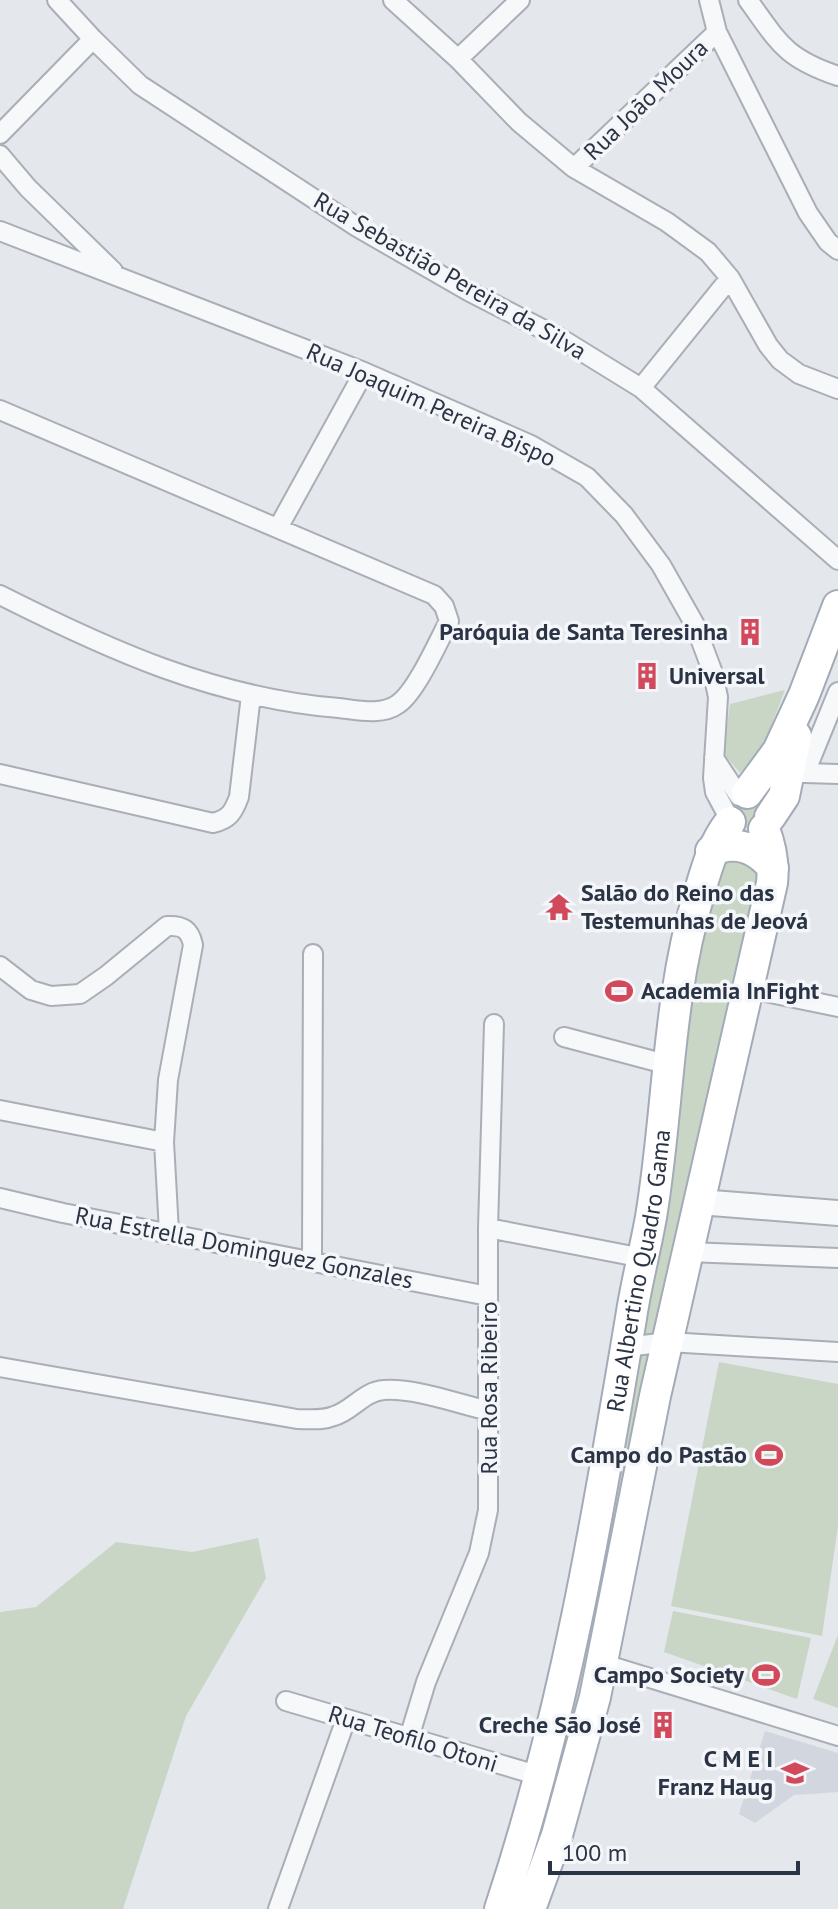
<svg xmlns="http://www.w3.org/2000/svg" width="838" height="1909" viewBox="0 0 838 1909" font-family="'PT Sans',sans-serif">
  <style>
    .built { fill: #d2d6de }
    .green { fill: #c9d6c5 }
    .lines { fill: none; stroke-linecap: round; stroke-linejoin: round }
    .minor-casing { stroke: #a9aeb7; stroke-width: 22 }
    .tertiary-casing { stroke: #a9aeb7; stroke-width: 28 }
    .primary-casing { stroke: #a3abb8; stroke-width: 34 }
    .minor { stroke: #f7f8fa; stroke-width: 18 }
    .tertiary { stroke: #f7f8fa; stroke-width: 24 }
    .primary { stroke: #fff; stroke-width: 30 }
    .labels { text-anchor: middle; stroke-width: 7; stroke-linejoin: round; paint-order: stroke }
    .street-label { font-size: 24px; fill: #2b3445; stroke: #f4f6f9 }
    .poi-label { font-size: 24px; font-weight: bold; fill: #2b3445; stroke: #f4f6f9; text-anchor: end }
  </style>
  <rect width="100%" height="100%" fill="#e4e7ec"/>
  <path class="built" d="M765,1731L838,1753V1792L794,1795L755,1823L739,1814Z"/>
  <path class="green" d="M785,690L762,749L740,773L723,753L730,704Z
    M743,803H756L762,809L750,829L741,826L737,810Z
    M717,851L763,861L560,1820L536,1810Z
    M719,1362L838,1384V1526L822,1636L671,1606Z
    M258,1538L266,1578L186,1716L123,1909H0V1612L36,1607L116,1542L192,1552Z
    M673,1611L811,1638L797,1699L664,1652Z
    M838,1635V1708L813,1699Z"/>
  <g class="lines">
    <g class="minor-casing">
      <path id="minor" d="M57,0L93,39L140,85L357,227L470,292L560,338L641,388L838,560
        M393,0L458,59L519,122L574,168L667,222L708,252L730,278L768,345L780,360L799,374L838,389
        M709,0L717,32L808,213L828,242L838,250
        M748,0C779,43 785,58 838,76
        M458,59L520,0
        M0,134L93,39
        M0,155L28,188L113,271
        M574,168L717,32
        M0,231L364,372L531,445L587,477L624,515L661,565L695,625L713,673L718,697L713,778L715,792L729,818
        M641,388L730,278
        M0,410L434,595L444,606L449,621C438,642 416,692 398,704C382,716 357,710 339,708C215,698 109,650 0,595
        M278,528L364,372
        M714,758L739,796
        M789,773H805L838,692
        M805,773L838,774
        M0,774L213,823C229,819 233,813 239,797L251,695
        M0,966L31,990L51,996L80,994L106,976L167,926C183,925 190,930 193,945L168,1080L164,1142L169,1232
        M746,988L838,1007
        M564,1037L669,1065
        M0,1110L164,1142
        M0,1198L63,1213L488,1296
        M488,1228L643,1258
        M688,1252L838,1258
        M312,1260L313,954
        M626,1347L668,1342L838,1352
        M0,1367L297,1419C309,1419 322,1421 334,1416C352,1411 364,1391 384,1390C415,1388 459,1404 489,1411
        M601,1663L838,1736
        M286,1701L540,1776
        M409,1738L426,1682L479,1553L488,1510V1228L494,1024
        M278,1909L346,1719"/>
    </g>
    <g class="tertiary-casing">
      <path id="tertiary" d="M699,1202L838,1213"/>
    </g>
    <g class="primary-casing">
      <g id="primary">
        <path d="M747,793L778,751L804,695L838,606"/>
        <path d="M770,817L784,796L796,736"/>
        <path d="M711,851C736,839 757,848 773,868"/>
        <path id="s1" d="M500,1909C565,1713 597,1521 631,1318C636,1284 645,1251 651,1217C669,1109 667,998 699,894C707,867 713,844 730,822"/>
        <path d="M530,1909L557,1835L595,1697L655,1396L772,883C774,864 771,847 764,829"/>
      </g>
    </g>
    <use href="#minor" class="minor"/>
    <use href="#tertiary" class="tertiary"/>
    <use href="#primary" class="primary"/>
  </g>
  <defs>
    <g id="building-bare" transform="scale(2.16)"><path d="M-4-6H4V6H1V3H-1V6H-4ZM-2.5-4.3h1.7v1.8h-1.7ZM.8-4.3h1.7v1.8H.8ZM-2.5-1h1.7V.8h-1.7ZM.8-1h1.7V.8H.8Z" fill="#d1495b" stroke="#f4f6f9" stroke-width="2.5" paint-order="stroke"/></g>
    <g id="temple-bare" transform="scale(2.16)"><path d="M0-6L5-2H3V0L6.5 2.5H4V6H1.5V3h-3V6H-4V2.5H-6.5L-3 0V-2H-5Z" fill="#d1495b" stroke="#f4f6f9" stroke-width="2.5" paint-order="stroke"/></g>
    <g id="stadium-bare" transform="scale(2.16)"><path d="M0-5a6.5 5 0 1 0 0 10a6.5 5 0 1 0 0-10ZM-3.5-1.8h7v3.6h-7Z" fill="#d1495b" stroke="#f4f6f9" stroke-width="2.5" paint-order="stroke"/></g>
    <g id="school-bare" transform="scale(2.16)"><path d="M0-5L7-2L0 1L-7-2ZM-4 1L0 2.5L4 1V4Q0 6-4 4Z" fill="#d1495b" stroke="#f4f6f9" stroke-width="2.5" paint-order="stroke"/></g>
  </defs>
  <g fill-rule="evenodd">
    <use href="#building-bare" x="750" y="632"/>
    <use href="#building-bare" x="647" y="676"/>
    <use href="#temple-bare" x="559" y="907"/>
    <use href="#stadium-bare" x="619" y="991"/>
    <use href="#stadium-bare" x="769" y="1455"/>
    <use href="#stadium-bare" x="766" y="1675"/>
    <use href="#building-bare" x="663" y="1725"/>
    <use href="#school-bare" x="795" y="1773"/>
  </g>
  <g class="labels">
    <g class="street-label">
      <text transform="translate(646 100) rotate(-44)" y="8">Rua João Moura</text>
      <text transform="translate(450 276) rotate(30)" y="8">Rua Sebastião Pereira da Silva</text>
      <text transform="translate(431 405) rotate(24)" y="8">Rua Joaquim Pereira Bispo</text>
      <text transform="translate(244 1248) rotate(11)" y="8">Rua Estrella Dominguez Gonzales</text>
      <text dy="8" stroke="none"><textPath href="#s1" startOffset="654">Rua Albertino Quadro Gama</textPath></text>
      <text transform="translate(489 1388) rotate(-90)" y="8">Rua Rosa Ribeiro</text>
      <text transform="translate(413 1739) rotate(17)" y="8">Rua Teofilo Otoni</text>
    </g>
    <g class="poi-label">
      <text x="728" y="640">Paróquia de Santa Teresinha</text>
      <text x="669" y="684" text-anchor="start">Universal</text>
      <text x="581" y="901" text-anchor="start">Salão do Reino das<tspan x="581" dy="28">Testemunhas de Jeová</tspan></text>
      <text x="641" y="999" text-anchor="start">Academia InFight</text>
      <text x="747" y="1463">Campo do Pastão</text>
      <text x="744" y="1683">Campo Society</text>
      <text x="641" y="1733">Creche São José</text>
      <text x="773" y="1767">C M E I<tspan x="773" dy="28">Franz Haug</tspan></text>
    </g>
  </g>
  <path d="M550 1861v12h248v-12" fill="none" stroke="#2b3445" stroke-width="4"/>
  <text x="562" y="1861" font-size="24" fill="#2b3445" stroke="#f4f6f9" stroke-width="6" paint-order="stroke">100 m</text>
</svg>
